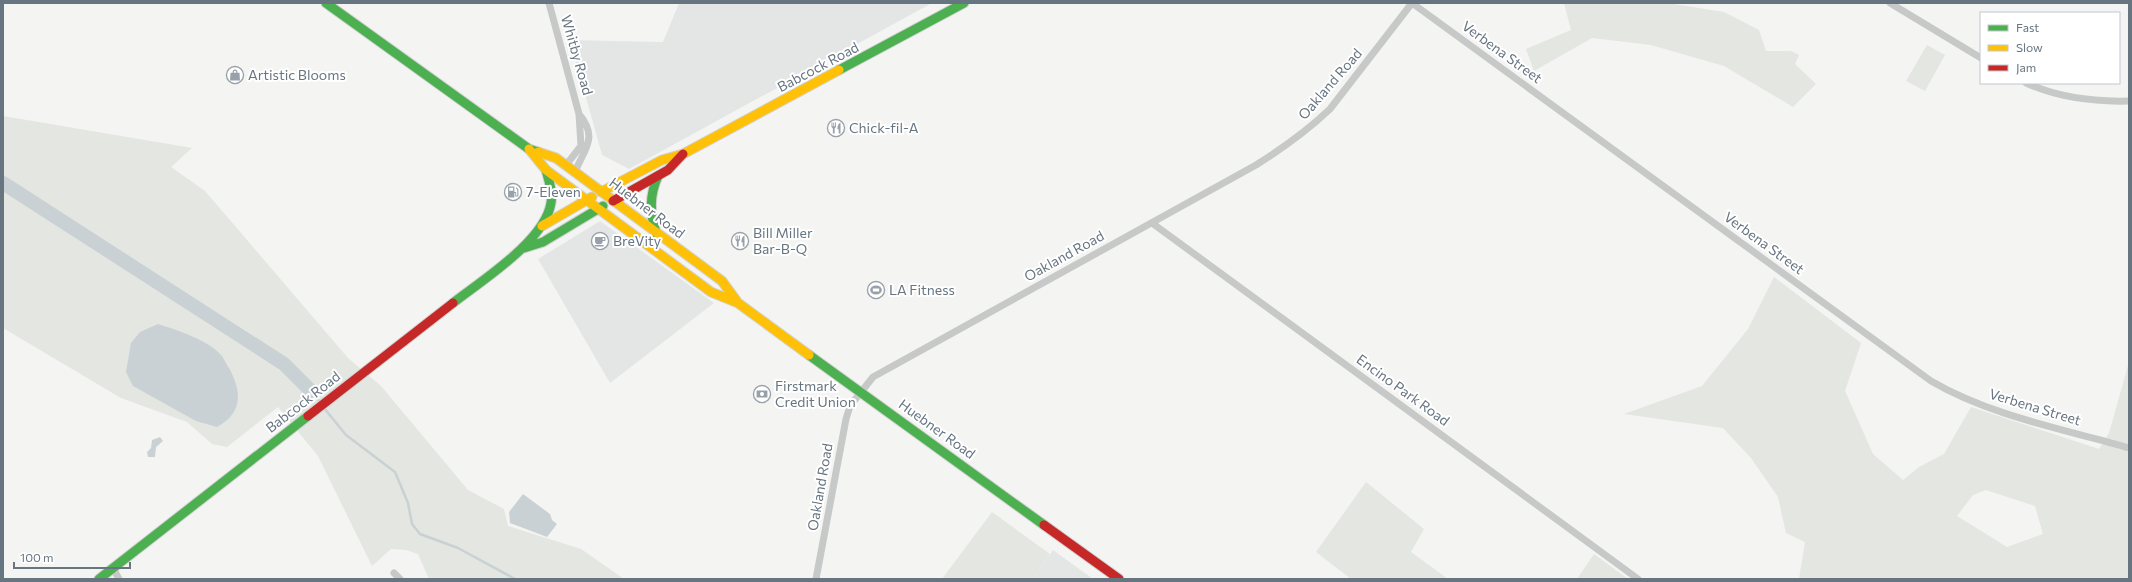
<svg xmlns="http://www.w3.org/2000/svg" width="2132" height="582" viewBox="0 0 2132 582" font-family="Commissioner,sans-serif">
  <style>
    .built { fill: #e4e6e6 }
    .green { fill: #e3e6e1; fill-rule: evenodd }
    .water { fill: #cad1d4 }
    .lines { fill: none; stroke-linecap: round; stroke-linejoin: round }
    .stream { stroke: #cad1d4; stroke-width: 2.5 }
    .river { stroke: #cad1d4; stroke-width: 14 }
    .fast-casing { stroke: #d1d2d2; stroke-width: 11 }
    .slow-casing { stroke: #d1d2d2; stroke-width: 11 }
    .jam-casing { stroke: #d1d2d2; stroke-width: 11 }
    .street { stroke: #c7c9c9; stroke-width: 7 }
    .fast { stroke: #4caf50; stroke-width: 9 }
    .slow { stroke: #ffc107; stroke-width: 9 }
    .jam { stroke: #c62828; stroke-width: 9 }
    .labels { text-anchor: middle; stroke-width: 4; stroke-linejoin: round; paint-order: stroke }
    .street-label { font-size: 14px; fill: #677581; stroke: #fff }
    .poi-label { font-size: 14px; fill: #677581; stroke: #fff; text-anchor: start }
  </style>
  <rect width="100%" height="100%" fill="#f4f4f3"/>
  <path class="built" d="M679,3H932L629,169L602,155L570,40L663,42Z
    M600,221L714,303L610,383L538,259Z
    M1053,550L1093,579H1033Z"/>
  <path class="green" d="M1564,3H1667L1724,12L1759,30L1766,51H1791L1799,55L1795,64L1816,84L1793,107L1724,66L1651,45L1592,38L1534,71L1526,49L1571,30Z
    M1927,45L1945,55L1925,91L1906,81Z
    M3,116L192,148L171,167L205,191L348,358L381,386L468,490L504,509L508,526L581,549L624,579H429L418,554L406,550L391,549L372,566L318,456L278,407L227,447L212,444L187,422L121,398L3,328Z
    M1774,277L1861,343L1845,391L1873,454L1903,480L1919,467L1944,454L1971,407L2099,449L2109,433L2129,362V579H1799L1805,542L1786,533L1778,497L1751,458L1723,428L1624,414L1702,386L1748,329ZM1986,490L2035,506L2043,534L2007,547L1957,516L1973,495Z
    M1366,482L1424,529L1411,552L1448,579H1351L1316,552Z
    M992,512L1050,554L1033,579H942Z
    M1594,554L1628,579H1577Z"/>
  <path class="water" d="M158,324C177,330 208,340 221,355C224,358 226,364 229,368C242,392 243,413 217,427L196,421L133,386L126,372L131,343L140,332Z
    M160,437L163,441L156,447L155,457H148L147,452L151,448L152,440Z
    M523,494L550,514L552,520L557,524L547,537L510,523L509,512Z"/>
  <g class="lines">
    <path class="stream" d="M311,391L320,402
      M324,408L346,435L395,472L408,503L412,524L420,534L458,548L515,579"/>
    <path class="river" d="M3,183L284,364L311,391"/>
    <g class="fast-casing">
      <path id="fast" d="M326,3L529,149L538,152
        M839,70L964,3
        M656,233C650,212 649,196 658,176
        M524,248L543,242L603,206
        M453,303C481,281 545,241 551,203C553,192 549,181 546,170
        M809,355L1044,525
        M99,579L308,416"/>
    </g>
    <g class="slow-casing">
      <path id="slow" d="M529,149L546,170L711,292L738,303L809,355
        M538,152L556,158L722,281L738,303
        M601,192L662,160L683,154L839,70
        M542,226L592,197"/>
    </g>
    <g class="jam-casing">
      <path id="jam" d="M613,201L668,170L683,154
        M308,416L453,303
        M1044,525L1119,579"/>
    </g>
    <path class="street" d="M549,3L579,114L581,146L566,165
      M1412,3L1931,381C1991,416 2063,429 2129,448
      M1890,3L1981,58
      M2026,83C2059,98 2093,102 2129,101
      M575,172C584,149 599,138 579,114
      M1152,223L1638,579
      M113,568L119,579
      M394,573L400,579
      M816,579L846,419L850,406L873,377L1256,165C1283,148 1307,131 1330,109L1412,3"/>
    <use href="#fast" class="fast"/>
    <use href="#slow" class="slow"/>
    <use href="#jam" class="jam"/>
  </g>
  <defs>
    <g id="shop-ring" transform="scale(0.9)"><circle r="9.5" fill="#fff" stroke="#98a1a9" stroke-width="1.5"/><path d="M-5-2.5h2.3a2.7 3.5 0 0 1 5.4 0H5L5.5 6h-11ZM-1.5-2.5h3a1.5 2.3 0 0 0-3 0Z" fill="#98a1a9"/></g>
    <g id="restaurant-ring" transform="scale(0.9)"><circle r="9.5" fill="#fff" stroke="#98a1a9" stroke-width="1.5"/><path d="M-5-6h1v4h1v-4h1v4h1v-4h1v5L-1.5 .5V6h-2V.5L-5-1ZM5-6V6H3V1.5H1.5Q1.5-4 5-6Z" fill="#98a1a9"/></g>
    <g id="fuel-ring" transform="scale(0.9)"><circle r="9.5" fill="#fff" stroke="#98a1a9" stroke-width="1.5"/><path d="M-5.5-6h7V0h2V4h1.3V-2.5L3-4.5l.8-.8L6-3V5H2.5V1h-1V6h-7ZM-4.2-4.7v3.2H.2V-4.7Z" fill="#98a1a9"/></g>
    <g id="cafe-ring" transform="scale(0.9)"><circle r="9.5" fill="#fff" stroke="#98a1a9" stroke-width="1.5"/><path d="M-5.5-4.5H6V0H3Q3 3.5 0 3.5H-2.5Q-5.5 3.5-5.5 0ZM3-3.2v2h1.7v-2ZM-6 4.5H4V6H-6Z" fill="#98a1a9"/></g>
    <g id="stadium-ring" transform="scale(0.9)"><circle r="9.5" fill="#fff" stroke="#98a1a9" stroke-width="1.5"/><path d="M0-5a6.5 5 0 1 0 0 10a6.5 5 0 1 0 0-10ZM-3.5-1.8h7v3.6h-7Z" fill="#98a1a9"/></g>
    <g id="bank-ring" transform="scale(0.9)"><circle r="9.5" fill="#fff" stroke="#98a1a9" stroke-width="1.5"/><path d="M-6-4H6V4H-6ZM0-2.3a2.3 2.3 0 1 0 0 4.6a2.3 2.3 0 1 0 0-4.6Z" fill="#98a1a9"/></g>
  </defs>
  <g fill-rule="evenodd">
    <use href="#shop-ring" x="235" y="75"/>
    <use href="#restaurant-ring" x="836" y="128"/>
    <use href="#fuel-ring" x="513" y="192"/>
    <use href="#cafe-ring" x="600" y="241"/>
    <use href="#restaurant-ring" x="740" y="241"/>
    <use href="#stadium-ring" x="876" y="290"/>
    <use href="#bank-ring" x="762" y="394"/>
  </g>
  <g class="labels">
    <g class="street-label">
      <text transform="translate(1502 52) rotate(36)" y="5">Verbena Street</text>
      <text transform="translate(577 55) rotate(74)" y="5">Whitby Road</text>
      <text transform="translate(818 67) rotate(-28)" y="5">Babcock Road</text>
      <text transform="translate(1330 84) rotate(-49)" y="5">Oakland Road</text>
      <text transform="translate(647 208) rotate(37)" y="5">Huebner Road</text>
      <text transform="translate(1764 243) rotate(36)" y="5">Verbena Street</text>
      <text transform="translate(1064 256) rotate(-29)" y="5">Oakland Road</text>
      <text transform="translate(1403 390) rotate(36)" y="5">Encino Park Road</text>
      <text transform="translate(303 402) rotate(-38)" y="5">Babcock Road</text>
      <text transform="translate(2035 407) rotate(17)" y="5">Verbena Street</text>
      <text transform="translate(937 429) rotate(36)" y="5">Huebner Road</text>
      <text transform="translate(820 487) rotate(-80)" y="5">Oakland Road</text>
    </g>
    <g class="poi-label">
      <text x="248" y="80">Artistic Blooms</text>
      <text x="849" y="133">Chick-fil-A</text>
      <text x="526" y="197">7-Eleven</text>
      <text x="753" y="238">Bill Miller<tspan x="753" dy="16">Bar-B-Q</tspan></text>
      <text x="613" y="246">BreVity</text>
      <text x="889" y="295">LA Fitness</text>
      <text x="775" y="391">Firstmark<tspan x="775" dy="16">Credit Union</tspan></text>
    </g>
  </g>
  <rect width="2132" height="582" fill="none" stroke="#677581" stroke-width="8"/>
  <rect x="1980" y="12" width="140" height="72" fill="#ffffff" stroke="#c2c8cd"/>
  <rect x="1988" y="25" width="20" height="6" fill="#4caf50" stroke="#c2c8cd"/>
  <text x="2016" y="32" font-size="12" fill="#677581">Fast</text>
  <rect x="1988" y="45" width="20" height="6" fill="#ffc107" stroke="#c2c8cd"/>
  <text x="2016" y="52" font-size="12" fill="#677581">Slow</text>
  <rect x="1988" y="65" width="20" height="6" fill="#c62828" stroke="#c2c8cd"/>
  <text x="2016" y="72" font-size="12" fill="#677581">Jam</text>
  <path d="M14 562v6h116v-6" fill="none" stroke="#677581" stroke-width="2"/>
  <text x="20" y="562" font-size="12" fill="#677581" stroke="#ffffff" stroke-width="3" paint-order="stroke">100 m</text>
</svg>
